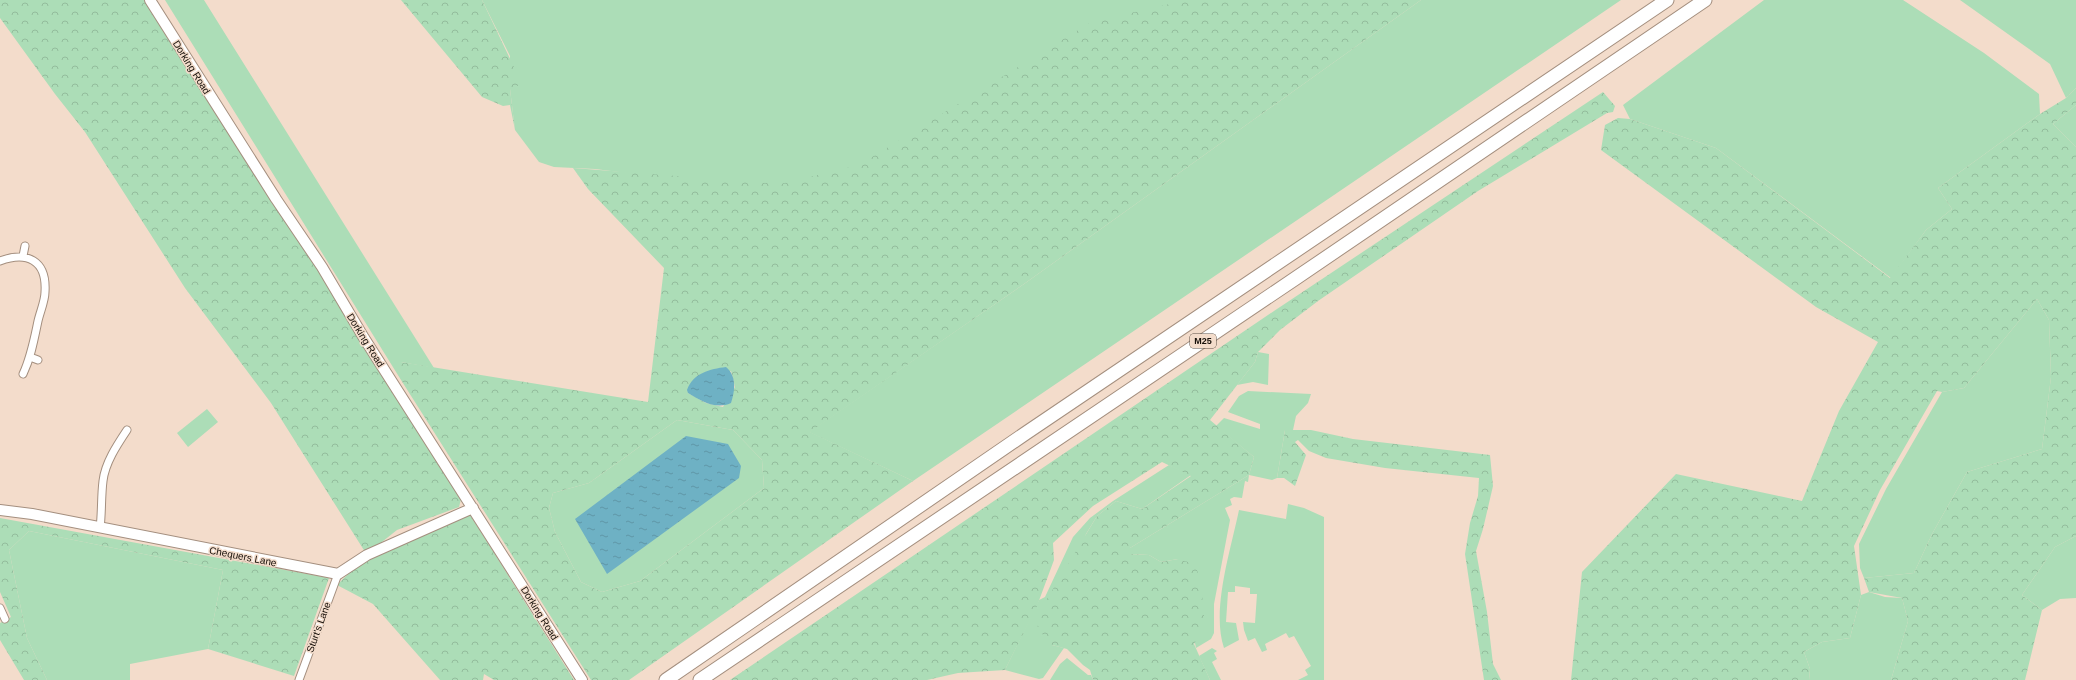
<svg xmlns="http://www.w3.org/2000/svg" width="2076" height="680" viewBox="0 0 2076 680" font-family="Arial,sans-serif">
  <style>
    .green { fill: #acddb7 }
    .forest { fill: url(#forest-crowns); fill-rule: evenodd }
    .water { fill: url(#water-ripples) }
    .lines { fill: none; stroke-linecap: round; stroke-linejoin: round }
    .minor-casing { stroke: #a48f7f; stroke-width: 9 }
    .secondary-casing { stroke: #a48f7f; stroke-width: 12 }
    .motorway-casing { stroke: #a48f7f; stroke-width: 15 }
    .minor { stroke: #fff; stroke-width: 7 }
    .secondary { stroke: #fff; stroke-width: 10 }
    .motorway { stroke: #fff; stroke-width: 13 }
    .labels { text-anchor: middle; stroke-width: 3; stroke-linejoin: round; paint-order: stroke }
    .shield { fill: #f3dccb; stroke: #584c43; stroke-width: 1 }
    .shield-label { font-size: 9px; font-weight: bold; fill: #160f09 }
    .street-label { font-size: 10px; fill: #160f09; stroke: #f3dccb }
  </style>
  <defs>
    <pattern id="forest-crowns" width="20" height="18" patternUnits="userSpaceOnUse"><rect width="20" height="18" fill="#acddb7"/><path d="M2 6a3 3 0 1 1 6 0M12 15a3 3 0 1 1 6 0" fill="none" stroke="#93bc9c"/></pattern>
    <pattern id="water-ripples" width="26" height="14" patternUnits="userSpaceOnUse"><rect width="26" height="14" fill="#6eb1c4"/><path d="M2 4q2-2 4 0t4 0M15 11q2-2 4 0t4 0" fill="none" stroke="#5f97a7"/></pattern>
  </defs>
  <rect width="100%" height="100%" fill="#f3dccb"/>
  <path class="green" d="M165,0H204L434,368L401,362V380Z
    M482,0H1358L856,202L595,169L554,167L539,162L515,130L510,89V56Z
    M1421,0H1621L913,481L809,432L1024,284Z
    M1764,0H1903L1984,53L2039,94L2040,114L1938,188L1952,209L1926,230L1891,278L1716,148L1630,119L1623,105Z
    M1960,0H2076V88L2066,98L2050,64Z
    M2076,105V147L2053,124Z
    M2037,299L2049,320L2051,377L2042,449L1967,472L1932,534L1914,573L1864,578L1860,568L1859,544L1886,489L1942,392L1964,388Z
    M1258,352L1269,354L1268,385L1253,382L1237,385L1255,362Z
    M1248,391L1311,394L1308,403L1296,416L1293,430H1285L1277,478L1272,480L1249,475L1248,482L1245,481L1242,498L1234,497L1230,499L1232,505L1225,508L1230,520L1214,604V633L1211,639L1196,648L1178,559L1161,562L1149,555L1130,554V548L1249,475L1254,457L1216,426L1224,418L1260,429V424L1228,412L1239,396Z
    M207,409L218,422L188,447L177,433Z
    M677,420L733,430L762,460L764,488L640,581L602,592L581,582L555,532L549,508L553,493L589,483Z
    M1169,465L1191,475L1142,509L1116,501L1097,516L1086,534L1052,645L1064,648L1043,678L1039,679L1005,670L1039,600L1045,597L1073,537L1090,518L1113,501Z
    M1288,504L1304,508L1324,517V680H1298L1308,675L1305,670L1311,666L1294,636L1289,638L1286,633L1265,644L1267,650L1262,652L1255,638L1248,641L1244,630L1243,622L1255,623L1257,594H1250V588L1235,586V592H1228L1226,622L1236,623L1239,640L1224,648C1211,610 1231,549 1239,510L1286,519Z
    M29,531L223,570L208,649L130,664V680H47L27,638L9,550Z
    M2076,536V598L2060,599L2042,610L2022,595L2055,547Z
    M1869,592L1885,597L1902,598L1908,621L1891,680H1809L1810,669L1804,652L1822,642L1850,638L1861,595Z
    M1212,648L1217,651L1214,653L1217,659L1212,662L1221,680H1210L1199,656Z
    M1067,658L1088,675H1091L1093,680H1050L1060,664Z"/>
  <path class="forest" d="M0,0H147L252,163L461,499L459,507L397,530L368,553L467,510L574,680H494L484,674L483,680H440L373,604L337,585L367,555L271,403L185,288L85,132L55,94L0,18Z
    M401,0H482L522,84L510,89L515,130L510,105L503,106L482,97Z
    M1187,0H1421L1024,284L810,432L913,481L629,680H591L401,380V362L648,402L664,268L588,189L573,168L780,184L859,165L1091,22ZM731,371L735,387L723,407L706,403L688,393ZM677,420L733,430L762,460L764,488L640,581L602,592L581,582L555,532L549,508L553,493L589,483Z
    M2076,88V105L2053,124L2076,147V536L2055,547L2022,595L2042,610L2025,680H1891L1908,621L1902,598L1869,592L1864,578L1914,573L1932,534L1967,472L2042,449L2051,377L2049,320L2037,299L1964,388L1942,392L1937,391L1880,490L1854,546L1861,595L1850,638L1822,642L1804,652L1810,669L1809,680H1571L1582,572L1676,474L1802,501L1839,411L1878,342L1816,307L1601,150L1605,125L1618,118L1630,119L1716,148L1890,278L1926,230L1952,209L1938,188L2040,114L2066,98Z
    M1603,92L1615,106L1613,112L1607,113L1478,191L1318,301L1280,330L1258,352L1255,362L1210,420L1254,457L1249,475L1130,548V554L1149,555L1161,562L1178,559L1195,564L1201,582L1205,628L1194,644L1210,680H1093L1090,670L1083,665L1067,649L1052,645L1037,628L1047,599L1097,516L1116,501L1142,509L1191,476L1162,462L1093,506L1053,543L1054,560L1037,606L1005,670L958,673L927,680H730L1274,311Z
    M1285,430H1311L1353,439L1490,455L1493,486L1483,529L1476,551L1487,612L1493,664L1501,680H1484L1465,554L1470,523L1478,496L1479,478L1385,468L1326,458L1309,451L1298,440L1295,442L1306,455L1295,486L1284,478H1277Z
    M0,518L329,578L294,676L208,649L223,570L29,531L9,550L27,638L47,680H24L0,640V623L11,617L0,592Z"/>
  <path class="water" d="M726,367C737,376 735,391 731,403C716,410 701,401 688,393L687,390C693,373 710,369 726,367Z
    M686,436L728,444L741,466L739,478L607,574L575,519Z"/>
  <g class="lines">
    <g class="minor-casing">
      <path id="minor" d="M23,256L25,246
        M0,261C27,251 47,260 45,292C45,301 40,312 38,321C34,340 31,357 23,374
        M30,357L38,360
        M100,528C102,513 101,497 103,481C105,463 117,445 127,430
        M0,608L5,619
        M299,680L338,574"/>
    </g>
    <g class="secondary-casing">
      <path id="secondary" d="M150,0L276,199L322,267L364,338L582,680
        M0,510L32,514L338,574L367,555L473,508"/>
    </g>
    <g class="motorway-casing">
      <path id="motorway" d="M666,680L1026,433L1667,0
        M700,680L1296,278L1705,0"/>
    </g>
    <use href="#minor" class="minor"/>
    <use href="#secondary" class="secondary"/>
    <use href="#motorway" class="motorway"/>
  </g>
  <g class="labels">
    <rect class="shield" x="1190" y="334" width="26" height="14" rx="3"/>
    <g class="shield-label">
      <text x="1203" y="344">M25</text>
    </g>
    <g class="street-label">
      <text transform="translate(192 67) rotate(58)" y="4">Dorking Road</text>
      <text transform="translate(366 340) rotate(58)" y="4">Dorking Road</text>
      <text transform="translate(243 556) rotate(11)" y="4">Chequers Lane</text>
      <text transform="translate(540 613) rotate(58)" y="4">Dorking Road</text>
      <text transform="translate(318 627) rotate(-70)" y="4">Sturt's Lane</text>
    </g>
  </g>
</svg>
